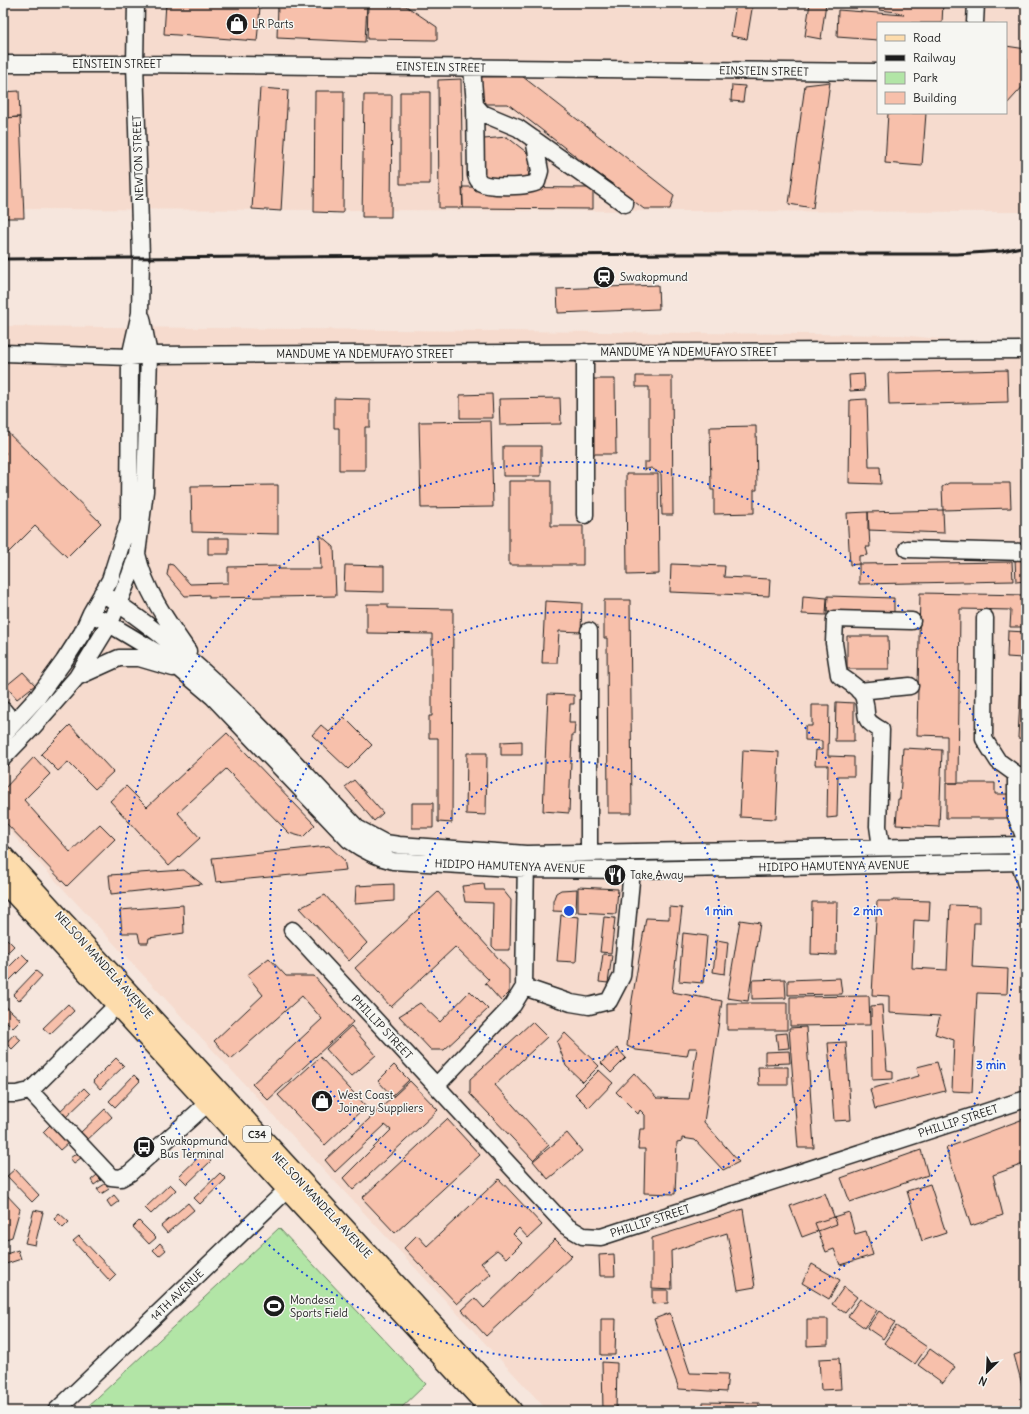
<svg xmlns="http://www.w3.org/2000/svg" width="1029" height="1414" viewBox="0 0 1029 1414" font-family="Delius,sans-serif">
  <style>
    .built { fill: #f6dbce; fill-rule: evenodd }
    .green { fill: #b2e5a6; stroke: #678061 }
    .building { fill: #f7c0ab; stroke: #1c1c1c }
    .lines { fill: none; stroke-linecap: round; stroke-linejoin: round }
    .minor-casing { stroke: #1c1c1c; stroke-width: 19 }
    .major-casing { stroke: #1c1c1c; stroke-width: 23 }
    .minor { stroke: #f6f6f2; stroke-width: 16 }
    .major { stroke: #fddcac; stroke-width: 20 }
    .rail { stroke: #1c1c1c; stroke-width: 3 }
    .ring { fill: none; stroke: #1d4ed8; stroke-width: 2; stroke-dasharray: 2 4 }
    .labels { text-anchor: middle; stroke-width: 3; stroke-linejoin: round; paint-order: stroke }
    .shield { fill: #f6f6f2; stroke: #5d5d5c; stroke-width: 1 }
    .shield-label { font-size: 10px; font-weight: bold; fill: #1c1c1c }
    .poi-label { font-size: 11px; fill: #1c1c1c; stroke: #f6f6f2; text-anchor: start }
    .street-label { font-size: 11px; fill: #1c1c1c; stroke: #f6f6f2 }
    .centre { fill: #1d4ed8; stroke: #f6f6f2; stroke-width: 2 }
    .ring-label { font-size: 12px; text-anchor: middle; font-weight: bold; fill: #1d4ed8; stroke: #f6f6f2; stroke-width: 3; stroke-linejoin: round; paint-order: stroke }
  </style>
  <rect width="100%" height="100%" fill="#f6e6dd"/>
  <filter id="ink" filterUnits="userSpaceOnUse"><feTurbulence type="fractalNoise" baseFrequency=".025" numOctaves="2"/><feDisplacementMap in="SourceGraphic" scale="8" xChannelSelector="R" yChannelSelector="G"/><feConvolveMatrix kernelMatrix="1 2 1 2 8 2 1 2 1" color-interpolation-filters="sRGB"/></filter>
  <g filter="url(#ink)">
    <path class="built" d="M3,3H1026V212L3,209ZM878,23H1006V113H878Z
      M3,326L901,335L1026,348V1411H548L3,824Z"/>
    <path class="green" d="M279,1228L426,1384L398,1411H83Z"/>
    <path class="building" d="M166,3H206L260,7L257,41L164,34Z
      M333,3H367L365,42L277,38L278,5L333,8Z
      M736,3H753L747,39L731,36Z
      M810,3H826L821,39L805,36Z
      M880,3H943L942,23H878V40L837,37L838,10L904,15L897,12L879,10Z
      M368,5L406,6L437,27V40L367,39Z
      M1006,46L1026,49V83L1006,105Z
      M478,73H518L674,195L670,209H644L508,104H479Z
      M461,79L463,208H439L438,80Z
      M830,82L813,208L789,204L805,85Z
      M732,85L745,86L743,102L731,101Z
      M260,88L288,90L281,211L252,209Z
      M19,91L20,117L3,118V92Z
      M315,91H344L343,213L314,212Z
      M400,92H430V184H400Z
      M364,95H392L391,217H362Z
      M888,113H926L922,166L885,163Z
      M20,117L24,218H3V118Z
      M507,137L530,155L528,182L482,179L484,139Z
      M462,187L593,188V209L463,208Z
      M658,285L659,309L558,313L557,289Z
      M1007,370L1008,402L889,405L888,373Z
      M1026,373V397L1023,398V374Z
      M864,374L865,390L850,391L849,375Z
      M636,376H672L673,515H662L661,474L651,468L644,470V462H649V387H636Z
      M592,379H615L616,454H592Z
      M492,394L493,418H460V395Z
      M334,398L370,399V427H365V470H339V428H334Z
      M560,398L561,424L500,425L499,399Z
      M867,399L869,467H880L881,484L849,483L850,400Z
      M1022,416H1026V477H1023Z
      M491,421L493,507L421,508L419,422Z
      M756,426L757,490H754V513L714,514V490H711L710,427Z
      M3,428L101,523L67,557L35,526L3,558V456L6,453L3,450Z
      M503,446H541V476H503Z
      M626,474H658L659,574L627,575Z
      M1022,479H1026V529H1024Z
      M509,481H551V526H583V565H509Z
      M949,483H1010L1011,508L943,510L942,487Z
      M278,485V534L192,532L191,486Z
      M943,510L944,533L868,530V512Z
      M868,512L870,547H866L868,555L859,556V564L850,565L847,513Z
      M320,535L334,547L336,596L209,598V595L185,596L167,575L169,564L173,565L190,584L228,583V567L279,566V569H321Z
      M208,538H229V554H208Z
      M1015,559H1026V581L1016,582Z
      M1012,562L1013,581L859,584V564Z
      M671,564L725,566L724,577L770,579L769,596L670,592Z
      M345,565L384,566V592L344,591Z
      M920,593L1026,595V627H1010L1011,610L960,609L958,783H947V736L917,735Z
      M803,596L827,598L826,615L802,614Z
      M828,596L894,598V614L827,612Z
      M604,600H630L632,813H608L607,638H604Z
      M545,601L582,603L581,632L559,631L557,663H542Z
      M367,604H388V608L453,609L452,823L438,822V738H429V716H432V634L367,633Z
      M1008,631L1026,632V739L1018,738L1022,658L1007,657Z
      M847,636H888L889,669H847Z
      M23,672L35,685L17,699L6,686Z
      M548,694L574,695V704H570L569,723H575L574,735H572L569,813L543,811Z
      M836,702L854,703V741H835Z
      M812,705H829L828,756L854,757V776H838L837,817L827,818L828,765H815L816,750H822V741L805,740V726H812Z
      M344,717L372,745L348,769L312,735L321,725L329,732Z
      M70,725L113,772L95,789L68,762L58,771L41,754Z
      M227,733L315,825L303,837L289,833L226,769L178,813L200,838L169,866L110,801L126,786L147,807Z
      M522,741V755H501V742Z
      M903,748L942,750L939,827L896,825L898,799H900Z
      M743,750L779,752L776,819L740,817Z
      M467,753H487L486,815L466,814Z
      M34,757L50,774L24,800L70,852L100,824L115,839L67,886L3,820L4,789Z
      M354,780L383,813L374,821L345,787Z
      M946,783H995V794H1008V818H946Z
      M412,803H433V828H412Z
      M329,846L344,860L346,870L216,882L212,858Z
      M184,870L202,884L111,894L109,875Z
      M394,884V901L355,904L356,886Z
      M484,884L485,890H503L511,900L510,950H496L492,946L493,903L465,902L462,886Z
      M578,887L618,889L616,914L578,912Z
      M577,889L576,912L553,911V901L556,893L561,890Z
      M438,892L509,970V993L501,1001L485,983L489,980L455,947L391,1007L355,968Z
      M325,895L367,943L349,961L300,908Z
      M893,900L930,901L929,921L914,920L912,968L947,970L950,905L980,906V923H974L972,967L1008,969L1007,994L977,993L972,1092L952,1091L954,1040L935,1034L940,1016L889,1013V996L872,995L877,901H893Z
      M812,902H837L836,955L811,954Z
      M183,905L184,933L149,938L148,943H140L138,933H122L120,910Z
      M669,907L682,908L672,992L722,1001L704,1122L739,1162L723,1170L695,1140L682,1138V1141L677,1142L675,1194L644,1193L645,1149H638L640,1129H645V1115L640,1110L638,1114L616,1092L634,1073L657,1098L689,1099L697,1048H689L687,1056L636,1050L627,1046L632,1000L646,918L669,919Z
      M561,915L579,917L576,962L557,961Z
      M604,917L615,918L611,953L600,952Z
      M740,920L760,923L748,1001L727,998Z
      M683,933L707,936L703,983L679,981Z
      M7,939L14,946L3,957V943Z
      M717,940L728,942L725,974L713,972Z
      M22,954L29,961L5,985L3,983V973Z
      M603,954L612,955L608,983L599,982Z
      M269,958L286,976H314L353,1022L268,1100L252,1084L322,1019L302,996L231,1059L214,1041L263,995L247,975Z
      M36,971L42,976L19,1001L13,995Z
      M840,978L842,994L788,995V980Z
      M785,979L786,998L752,999V980Z
      M470,991L488,1009L444,1050H431L399,1016L420,1003L440,1022Z
      M869,996L870,1025L790,1026V997Z
      M727,1003H787V1030H727Z
      M3,1004L21,1020L13,1028L3,1018Z
      M68,1004L74,1011L50,1034L43,1028Z
      M882,1005L887,1070L893,1071V1079L872,1080L871,1006Z
      M532,1022L547,1037L495,1085L549,1145L533,1160L470,1094V1079Z
      M351,1026L376,1055L351,1077L326,1049Z
      M806,1027L814,1148H798L789,1028Z
      M565,1033L599,1066L583,1082L566,1066L557,1042Z
      M787,1033L789,1048L778,1049L776,1034Z
      M14,1034L21,1040L12,1049L6,1043Z
      M846,1042L851,1120L834,1121L828,1043Z
      M617,1048L626,1058L611,1073L601,1063Z
      M789,1051L790,1063L765,1064V1052Z
      M320,1057L366,1106L325,1145L278,1095Z
      M116,1058L124,1066L100,1089L93,1081Z
      M937,1062L945,1091L875,1109L870,1089L919,1076L917,1067Z
      M394,1065L409,1080L392,1096L378,1081Z
      M758,1067H788V1085H759Z
      M599,1070L613,1083L589,1108L575,1094Z
      M134,1075L140,1081L115,1107L109,1101Z
      M410,1081L438,1110L353,1190L343,1178L391,1130L385,1125L335,1172L325,1160Z
      M84,1088L90,1094L64,1119L58,1113Z
      M105,1109L112,1117L86,1141L79,1134Z
      M1026,1118V1163L993,1175L1003,1215L971,1226L946,1148Z
      M447,1119L480,1155L395,1233L362,1198Z
      M50,1125L68,1143L60,1150L43,1132Z
      M567,1133L582,1151L548,1179L533,1161Z
      M921,1150L928,1175L850,1202L841,1178Z
      M77,1153L81,1158L74,1163L70,1158Z
      M203,1153L211,1161L187,1184L179,1176Z
      M15,1169L39,1195L32,1202L7,1176Z
      M220,1173L226,1179L200,1204L194,1198Z
      M97,1175L101,1180L94,1185L91,1180Z
      M499,1179L542,1225L528,1238L519,1228L513,1234L522,1243L507,1258L497,1250L481,1263L491,1274L457,1304L404,1248L417,1235L427,1246Z
      M105,1184L109,1189L101,1194L97,1189Z
      M170,1184L176,1190L151,1214L145,1208Z
      M930,1184L946,1233L922,1241L907,1191Z
      M3,1191L20,1209L12,1237L3,1240Z
      M825,1193L837,1224L802,1237L790,1206Z
      M114,1195L119,1201L111,1207L107,1201Z
      M188,1203L194,1210L167,1233L161,1226Z
      M743,1209L755,1287L738,1290L727,1233L671,1251L672,1289L652,1288V1238Z
      M34,1210L43,1212L35,1245L25,1243Z
      M849,1212L855,1234L866,1231L873,1255L840,1265L834,1249L826,1252L815,1223Z
      M59,1213L69,1222L63,1228L54,1219Z
      M139,1221L156,1238L149,1244L133,1227Z
      M79,1236L116,1275L110,1281L73,1241Z
      M555,1239L572,1256L486,1336L462,1310L475,1298L484,1308Z
      M160,1243L166,1250L159,1256L153,1250Z
      M18,1250L21,1259L3,1265V1255Z
      M614,1254L615,1276H600L599,1255Z
      M812,1264L840,1280L829,1299L802,1283Z
      M844,1287L857,1297L845,1313L832,1304Z
      M652,1290H668V1303L652,1304Z
      M860,1299L877,1310L865,1328L848,1316Z
      M879,1311L895,1322L883,1339L867,1328Z
      M670,1313L690,1373L728,1374L726,1392L679,1389L654,1319Z
      M601,1319H616L615,1355H601Z
      M807,1319H828V1345L807,1346Z
      M896,1326L927,1347L915,1364L884,1343Z
      M930,1349L955,1367L943,1383L918,1365Z
      M1026,1351V1388H1023L1014,1355Z
      M839,1358L841,1389L821,1390L819,1359Z
      M602,1362L617,1363L616,1411H603Z
      M703,1402L759,1403V1411H703Z
      M692,1407V1411H648V1408Z"/>
    <g class="lines">
      <g class="minor-casing">
        <path id="minor" d="M975,23L976,3
          M3,64H135L878,72
          M472,67L475,105L482,113L518,128L625,204
          M475,105L476,175C477,179 478,181 481,183C490,188 529,187 537,182L540,171L534,139
          M585,352V515
          M3,353L130,357L149,355L1026,350
          M907,549L1026,552
          M137,554C145,591 167,621 188,651
          M102,593C201,656 277,745 357,828L385,843L399,845L526,854L1026,845
          M91,613L168,659L213,697L349,840C363,850 376,857 393,861L526,869L632,870L1026,862
          M985,618L984,739L998,761L1016,774V816L1026,841
          M589,631V853
          M77,677L119,658H139L173,668
          M859,691L910,686
          M3,710L14,723
          M3,735L37,698L64,661L82,633L91,613L110,580L129,520L130,357L140,313L141,257L135,64L136,3
          M3,758L33,727L77,677L110,623L130,575L137,554L145,491L149,355L142,318
          M881,847L878,826L881,730C860,718 869,717 864,699C862,689 847,681 839,675L834,643L835,619L912,621
          M1017,852L1026,885
          M292,930L566,1226L583,1236L601,1237L1026,1099
          M524,987L571,1003L589,1006L609,1001L622,976L632,870
          M437,1085L513,1005L524,987L526,858
          M30,1091L111,1177L121,1178L130,1173L209,1102
          M3,1094H16L30,1091L117,1005
          M56,1411L296,1181"/>
      </g>
      <g class="major-casing">
        <path id="major" d="M3,856L512,1411
          M3,881L492,1411"/>
      </g>
      <use href="#minor" class="minor"/>
      <use href="#major" class="major"/>
      <path class="rail" d="M3,259L683,254H957L1002,251L1026,246"/>
    </g>
  </g>
  <g class="ring">
    <circle cx="569" cy="911" r="150"/>
    <circle cx="569" cy="911" r="299"/>
    <circle cx="569" cy="911" r="449"/>
  </g>
  <defs>
    <g id="shop-disc" transform="scale(1.15)"><circle r="9.5" fill="#1c1c1c" stroke="#f6f6f2"/><path d="M-5-2.5h2.3a2.7 3.5 0 0 1 5.4 0H5L5.5 6h-11ZM-1.5-2.5h3a1.5 2.3 0 0 0-3 0Z" fill="#fff"/></g>
    <g id="station-disc" transform="scale(1.15)"><circle r="9.5" fill="#1c1c1c" stroke="#f6f6f2"/><path d="M-3-6H3Q5-6 5-4V2Q5 4 3 4L4.5 6H3L1.5 4h-3L-3 6H-4.5L-3 4Q-5 4-5 2V-4Q-5-6-3-6ZM-3.5-4v3h7v-3ZM-3.5 1v1.5H-2V1ZM2 1v1.5H3.5V1Z" fill="#fff"/></g>
    <g id="restaurant-disc" transform="scale(1.15)"><circle r="9.5" fill="#1c1c1c" stroke="#f6f6f2"/><path d="M-5-6h1v4h1v-4h1v4h1v-4h1v5L-1.5 .5V6h-2V.5L-5-1ZM5-6V6H3V1.5H1.5Q1.5-4 5-6Z" fill="#fff"/></g>
    <g id="bus-disc" transform="scale(1.15)"><circle r="9.5" fill="#1c1c1c" stroke="#f6f6f2"/><path d="M-5-6H5V4H4V6H2V4H-2V6H-4V4H-5ZM-3.5-4V0h7V-4ZM-3.5 1.2v1.5H-2V1.2ZM2 1.2v1.5H3.5V1.2Z" fill="#fff"/></g>
    <g id="stadium-disc" transform="scale(1.15)"><circle r="9.5" fill="#1c1c1c" stroke="#f6f6f2"/><path d="M0-5a6.5 5 0 1 0 0 10a6.5 5 0 1 0 0-10ZM-3.5-1.8h7v3.6h-7Z" fill="#fff"/></g>
  </defs>
  <g fill-rule="evenodd">
    <use href="#shop-disc" x="237" y="24"/>
    <use href="#station-disc" x="604" y="277"/>
    <use href="#restaurant-disc" x="615" y="875"/>
    <use href="#shop-disc" x="322" y="1101"/>
    <use href="#bus-disc" x="144" y="1147"/>
    <use href="#stadium-disc" x="274" y="1306"/>
  </g>
  <g class="labels">
    <rect class="shield" x="243" y="1126" width="28" height="16" rx="3"/>
    <g class="shield-label">
      <text x="257" y="1138">C34</text>
    </g>
    <g class="poi-label">
      <text x="252" y="28">LR Parts</text>
      <text x="620" y="281">Swakopmund</text>
      <text x="630" y="879">Take Away</text>
      <text x="338" y="1099">West Coast<tspan x="338" dy="13">Joinery Suppliers</tspan></text>
      <text x="160" y="1145">Swakopmund<tspan x="160" dy="13">Bus Terminal</tspan></text>
      <text x="290" y="1304">Mondesa<tspan x="290" dy="13">Sports Field</tspan></text>
    </g>
    <g class="street-label">
      <text x="117" y="68">EINSTEIN STREET</text>
      <text transform="translate(441 67) rotate(1)" y="4">EINSTEIN STREET</text>
      <text transform="translate(764 71) rotate(1)" y="4">EINSTEIN STREET</text>
      <text transform="translate(138 158) rotate(-92)" y="4">NEWTON STREET</text>
      <text x="689" y="356">MANDUME YA NDEMUFAYO STREET</text>
      <text x="365" y="358">MANDUME YA NDEMUFAYO STREET</text>
      <text transform="translate(510 866) rotate(2)" y="4">HIDIPO HAMUTENYA AVENUE</text>
      <text transform="translate(834 866) rotate(-1)" y="4">HIDIPO HAMUTENYA AVENUE</text>
      <text transform="translate(104 965) rotate(48)" y="4">NELSON MANDELA AVENUE</text>
      <text transform="translate(382 1027) rotate(47)" y="4">PHILLIP STREET</text>
      <text transform="translate(958 1121) rotate(-18)" y="4">PHILLIP STREET</text>
      <text transform="translate(322 1205) rotate(47)" y="4">NELSON MANDELA AVENUE</text>
      <text transform="translate(650 1221) rotate(-18)" y="4">PHILLIP STREET</text>
      <text transform="translate(177 1295) rotate(-44)" y="4">14TH AVENUE</text>
    </g>
  </g>
  <circle cx="569" cy="911" r="6" class="centre"/>
  <g class="ring-label">
    <text x="719" y="915">1 min</text>
    <text x="868" y="915">2 min</text>
    <text x="991" y="1069">3 min</text>
  </g>
  <rect width="1029" height="1414" fill="none" stroke="#f6f6f2" stroke-width="16"/>
  <rect x="8" y="8" width="1013" height="1398" fill="none" stroke="#1c1c1c" stroke-width="1.5" filter="url(#ink)"/>
  <rect x="877" y="22" width="130" height="92" fill="#f6f6f2" stroke="#9f9f9c"/>
  <rect x="885" y="35" width="20" height="6" fill="#fddcac" stroke="#9f9f9c"/>
  <text x="913" y="42" font-size="12" fill="#1c1c1c">Road</text>
  <rect x="885" y="55" width="20" height="6" fill="#1c1c1c" stroke="#9f9f9c"/>
  <text x="913" y="62" font-size="12" fill="#1c1c1c">Railway</text>
  <rect x="885" y="72" width="20" height="12" fill="#b2e5a6" stroke="#9f9f9c"/>
  <text x="913" y="82" font-size="12" fill="#1c1c1c">Park</text>
  <rect x="885" y="92" width="20" height="12" fill="#f7c0ab" stroke="#9f9f9c"/>
  <text x="913" y="102" font-size="12" fill="#1c1c1c">Building</text>
  <g transform="translate(987 1372) rotate(204)" stroke="#f6f6f2" stroke-width="3" paint-order="stroke">
  <path d="M0-3L7 15L0 10L-7 15Z" fill="#1c1c1c"/>
  <text y="-6" font-size="11" font-weight="bold" text-anchor="middle" fill="#1c1c1c">N</text>
  </g>
</svg>
